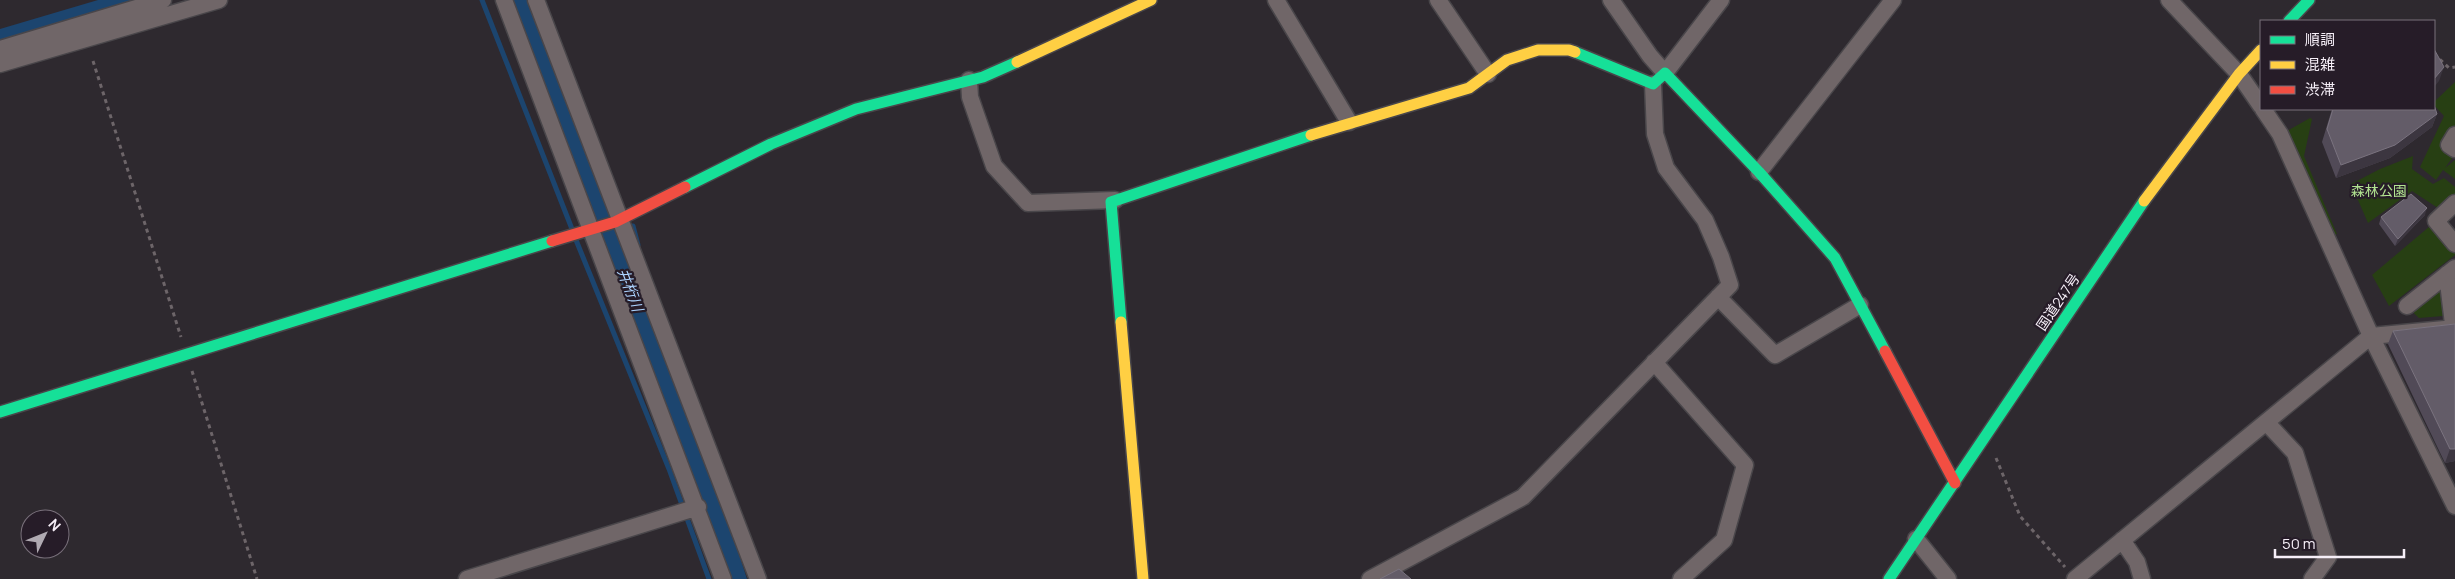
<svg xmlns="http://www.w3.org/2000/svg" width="2455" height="579" viewBox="0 0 2455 579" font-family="Manrope,'Noto Sans JP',sans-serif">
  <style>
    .green { fill: #273f13 }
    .water { fill: #1c456f }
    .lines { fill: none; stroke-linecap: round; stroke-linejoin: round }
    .stream { stroke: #1c456f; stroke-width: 5 }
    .street-casing { stroke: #49464a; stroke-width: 19 }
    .fast-casing { stroke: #49464a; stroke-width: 14 }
    .slow-casing { stroke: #49464a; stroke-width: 14 }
    .jam-casing { stroke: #49464a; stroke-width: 14 }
    .path { stroke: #6d6569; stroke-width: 3; stroke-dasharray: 4 4; stroke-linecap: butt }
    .street { stroke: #706668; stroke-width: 16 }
    .fast { stroke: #16e098; stroke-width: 11 }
    .slow { stroke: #ffcf43; stroke-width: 11 }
    .jam { stroke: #f24e42; stroke-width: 11 }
    .wall { fill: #514a57 }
    .shaded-wall { fill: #3c3640 }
    .building { fill: #635c68; stroke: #7a737f }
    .labels { text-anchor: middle; stroke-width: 4.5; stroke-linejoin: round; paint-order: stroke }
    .park-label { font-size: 14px; fill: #b2e491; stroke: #261c28 }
    .street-label { font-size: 14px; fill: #f6eff8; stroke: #261c28 }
    .water-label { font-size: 15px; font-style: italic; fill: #abd2fd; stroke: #261c28 }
  </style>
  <rect width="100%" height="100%" fill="#2e292f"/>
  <path class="green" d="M2455,82V154L2445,168L2455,160V179L2443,170L2436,180L2420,167L2444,116L2434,105V102Z
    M2310,118L2312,119L2304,156L2337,234L2333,236L2287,131Z
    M2413,156L2412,169L2433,184L2444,178L2455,187V196L2441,210L2412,191L2368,223L2351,184L2380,169Z
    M2436,221L2455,244V255L2389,306L2372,275Z
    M2455,280V315L2419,318L2403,303Z"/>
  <path class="water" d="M98,0H139L0,43V29Z
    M510,0H527L722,500L747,579H729Z"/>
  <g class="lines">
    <path class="stream" d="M482,0L572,229
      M633,226L638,245
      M576,240L669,469L709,579"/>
    <g class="street-casing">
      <path id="street" d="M504,0L723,579
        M536,0L758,579
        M1276,0L1349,122
        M1438,0L1488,74
        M1611,0L1650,56L1665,73L1721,0
        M2169,0L2239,74L2261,106
        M0,49L163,0
        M0,64L219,0
        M969,80L970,97L994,166L1028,203L1115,200
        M2263,109L2280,134L2371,336L2455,506
        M2455,135L2449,145L2455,149
        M1759,172L1893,0
        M2455,203L2436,221L2455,244
        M2447,274L2453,324
        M1718,297L1775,355L1860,305
        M2407,306L2455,268
        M1654,362L1745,465L1724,540L1681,579
        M2266,422L2295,453L2328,557L2312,579
        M1916,539L1948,579
        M2122,540L2137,562L2142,579
        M467,579L698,507
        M1370,579L1523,497L1730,285L1721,257L1705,220L1666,168L1655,134L1653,84
        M2075,579L2371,336L2455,328"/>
    </g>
    <g class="fast-casing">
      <path id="fast" d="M2289,21L2309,0
        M1575,52L1653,84L1665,73L1759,172L1835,258L1885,351
        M685,187L771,144L856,109L983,77L1017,62
        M1121,322L1111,202L1311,135
        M0,412L552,241
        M1889,579L2144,201"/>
    </g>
    <g class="slow-casing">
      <path id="slow" d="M1017,62L1151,0
        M1311,135L1469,88L1507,60L1538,50H1569L1575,52
        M2144,201L2239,74L2261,50
        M1121,322L1143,579"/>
    </g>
    <g class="jam-casing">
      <path id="jam" d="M552,241L615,222L685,187
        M1885,351L1955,483"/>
    </g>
    <path class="path" d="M2434,54L2449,68L2455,67
      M93,61L181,337
      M192,371L257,579
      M1996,458L2020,516L2065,567"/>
    <use href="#street" class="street"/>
    <use href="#fast" class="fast"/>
    <use href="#slow" class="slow"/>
    <use href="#jam" class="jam"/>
  </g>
  <path class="wall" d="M2332,109H2434L2437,114L2432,127L2390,158L2336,178L2322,142Z
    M2425,215L2395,246L2379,224L2381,217Z
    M2455,324V461L2445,463L2388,344L2393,331Z"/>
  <path class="shaded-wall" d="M2444,67L2439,81L2434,87V79Z
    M2437,114L2432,127L2390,158L2336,178L2341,165Z
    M2427,208L2425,215L2395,246L2398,239Z
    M2450,449H2455V461L2445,463Z"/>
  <path class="building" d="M2434,49L2444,67L2434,79Z
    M2434,105L2437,114L2395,145L2341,165L2327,129L2333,109H2434Z
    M2411,194L2427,208L2398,239L2381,217Z
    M2455,324V449H2450L2393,331Z
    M1399,569L1411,579H1380Z"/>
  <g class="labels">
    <g class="park-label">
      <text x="2379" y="196">森林公園</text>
    </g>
    <g class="street-label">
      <text transform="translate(2058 302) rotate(-56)" y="5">国道247号</text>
    </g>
    <g class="water-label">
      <text transform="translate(630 290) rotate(69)" y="5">井桁川</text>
    </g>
  </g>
  <rect x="2260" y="20" width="175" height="90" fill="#261c28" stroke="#79707b"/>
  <rect x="2270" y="36" width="25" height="8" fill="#16e098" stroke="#79707b"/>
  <text x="2305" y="45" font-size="15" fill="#f6eff8">順調</text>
  <rect x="2270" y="61" width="25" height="8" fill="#ffcf43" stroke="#79707b"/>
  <text x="2305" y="70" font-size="15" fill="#f6eff8">混雑</text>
  <rect x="2270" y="86" width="25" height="8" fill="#f24e42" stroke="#79707b"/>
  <text x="2305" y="95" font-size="15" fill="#f6eff8">渋滞</text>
  <g transform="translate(45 534) rotate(47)"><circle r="24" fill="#261c28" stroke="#79707b"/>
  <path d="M0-4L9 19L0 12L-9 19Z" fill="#b0aab2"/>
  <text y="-8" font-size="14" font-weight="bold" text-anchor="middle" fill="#f6eff8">N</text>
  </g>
  <path d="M2275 549v8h129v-8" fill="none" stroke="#f6eff8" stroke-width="2.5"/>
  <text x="2282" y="549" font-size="15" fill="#f6eff8" stroke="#261c28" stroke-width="4" paint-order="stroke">50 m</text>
</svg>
